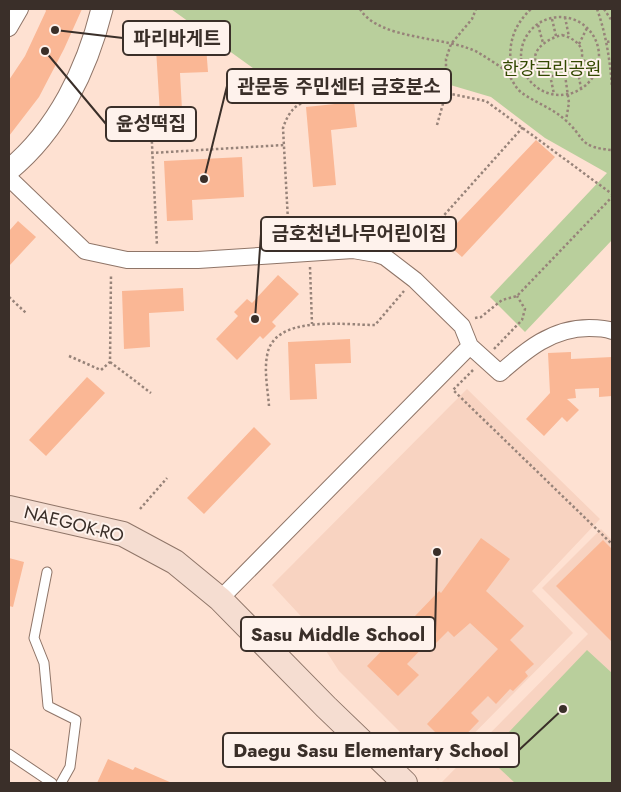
<svg xmlns="http://www.w3.org/2000/svg" width="621" height="792" viewBox="0 0 621 792" font-family="Jost,'Noto Sans KR',sans-serif">
  <style>
    .built { fill: #f8d3c1 }
    .green { fill: #b9cf9c }
    .building { fill: #fab795 }
    .lines { fill: none; stroke-linecap: round; stroke-linejoin: round }
    .service-casing { stroke: #8f7568; stroke-width: 11 }
    .minor-casing { stroke: #8f7568; stroke-width: 18 }
    .tertiary-casing { stroke: #8f7568; stroke-width: 23 }
    .secondary-casing { stroke: #8f7568; stroke-width: 26 }
    .path { stroke: #978379; stroke-width: 2.5; stroke-dasharray: 2.5 2.5; stroke-linecap: butt }
    .service { stroke: #fff; stroke-width: 9 }
    .minor { stroke: #fff; stroke-width: 16 }
    .tertiary { stroke: #fff; stroke-width: 21 }
    .secondary { stroke: #f5ddd1; stroke-width: 24 }
    .labels { text-anchor: middle; stroke-width: 4; stroke-linejoin: round; paint-order: stroke }
    .park-label { font-size: 18px; fill: #324800; stroke: #fef2ec }
    .street-label { font-size: 18px; fill: #3a2f29; stroke: #fef2ec }
    .leader { fill: none; stroke: #3a2f29; stroke-width: 2 }
    .callout-dot { fill: #3a2f29; stroke: #fef2ec; stroke-width: 2 }
    .callout { fill: #fef2ec; stroke: #3a2f29; stroke-width: 2 }
    .callout-label { font-size: 19px; text-anchor: middle; font-weight: bold; fill: #3a2f29 }
  </style>
  <rect width="100%" height="100%" fill="#fee1d2"/>
  <path class="built" d="M467,389L600,519L532,591L573,633L438,770L339,671L310,626L272,585Z
    M601,529L612,540V783H441L588,634L542,588Z"/>
  <path class="green" d="M171,9H612V240L525,332L490,297L607,173L545,138L491,97L447,84L381,93L326,89L293,97Z
    M587,650L612,673V783H515L486,756Z"/>
  <path class="building" d="M45,9H82L64,49L39,97L9,136V80L25,56L46,11Z
    M206,46L208,72L180,73L183,128L161,130L156,49Z
    M354,102L357,127L331,130L336,185L313,187L306,107Z
    M536,140L555,157L462,257L442,239Z
    M242,157L244,197L192,200L193,220L167,221L164,161Z
    M18,221L36,237L9,266V231Z
    M278,275L299,294L272,322L276,326L263,339L260,336L237,360L216,339L238,316L234,312L247,299L252,303Z
    M183,288L184,311L149,313L150,347L124,349L122,291Z
    M350,339L351,363L315,364L317,399L290,400L288,342Z
    M571,352V359L612,357V396L599,397V388L575,389L576,398L567,399L579,410L567,422L562,417L544,436L526,419L550,393L548,353Z
    M87,377L105,393L46,456L29,440Z
    M254,427L271,444L204,514L187,498Z
    M481,538L510,559L486,591L524,626L510,640L534,664L525,672L528,676L513,691L510,689L496,704L488,696L471,713L479,721L452,749L427,724L498,649L470,623L454,637L448,631L435,644L430,640L407,664L419,675L398,696L367,666L439,591L441,593Z
    M603,540L612,549V642L556,586Z
    M9,558L24,562L13,607L9,606Z
    M108,759L133,770L135,767L172,783H97Z"/>
  <g class="lines">
    <g class="service-casing">
      <path id="service" d="M47,572L34,638L44,663L48,706L76,720L70,767L61,783
        M9,754L52,783"/>
    </g>
    <g class="minor-casing">
      <path id="minor" d="M9,28L20,9
        M9,178L85,251L127,260H198L353,250L376,254L385,257L415,280L462,326L470,346L500,373C526,350 552,328 589,328C597,328 605,328 612,331
        M220,599L470,346"/>
    </g>
    <g class="tertiary-casing">
      <path id="tertiary" d="M9,170C58,130 87,69 102,9"/>
    </g>
    <g class="secondary-casing">
      <path id="secondary" d="M9,508L123,534L175,562L220,599L326,707L405,783"/>
    </g>
    <path class="path" d="M360,9C379,41 450,36 479,53C484,56 503,68 507,72C512,79 515,88 522,93C536,103 552,108 564,119C586,137 576,147 612,150
      M597,9C606,34 610,60 612,87
      M604,9L612,21
      M565,17L569,37
      M521 56a39 39 0 1 1 78 0a39 39 0 1 1-78 0Z
      M552,19L556,36
      M538,25L543,43
      M562,35C607,48 566,90 543,72C523,55 545,39 562,35Z
      M607,42L612,41
      M579,44L587,28
      M583,60L597,68
      M511,66C508,43 514,25 531,9
      M577,67L581,88
      M502,68L521,63
      M550,75L554,94
      M565,75L569,103L566,120
      M142,115L151,124L157,246
      M437,125L446,93V59L451,44L472,19L476,9
      M151,153L284,145
      M289,239L283,128C289,111 295,104 312,99L446,93L486,101L612,194
      M402,249L429,232L523,127
      M310,267L312,324
      M9,297L26,313
      M475,318L481,317L502,300L517,296L612,197
      M494,349L522,320L525,309L517,296
      M69,356L101,370L110,362L111,276
      M110,362L151,393
      M473,370L453,390L612,544
      M269,406C268,391 264,372 267,356C273,314 344,325 375,325L404,291
      M140,509L167,478"/>
    <use href="#service" class="service"/>
    <use href="#minor" class="minor"/>
    <use href="#tertiary" class="tertiary"/>
    <use href="#secondary" class="secondary"/>
  </g>
  <g class="labels">
    <g class="park-label">
      <text x="552" y="75">한강근린공원</text>
    </g>
    <g class="street-label">
      <text transform="translate(74 524) rotate(14)" y="6">NAEGOK-RO</text>
    </g>
  </g>
  <path class="leader" d="M55 30L123 38M204 179L227 86M45 51L106 124M255 319L261 234M437 552L435 634M563 709L519 750"/>
  <g class="callout-dot">
    <circle cx="55" cy="30" r="5"/>
    <circle cx="204" cy="179" r="5"/>
    <circle cx="45" cy="51" r="5"/>
    <circle cx="255" cy="319" r="5"/>
    <circle cx="437" cy="552" r="5"/>
    <circle cx="563" cy="709" r="5"/>
  </g>
  <g class="callout">
    <rect x="123" y="21" width="107" height="34" rx="5"/>
    <rect x="227" y="69" width="224" height="34" rx="5"/>
    <rect x="106" y="107" width="90" height="34" rx="5"/>
    <rect x="261" y="217" width="195" height="34" rx="5"/>
    <rect x="241" y="617" width="194" height="34" rx="5"/>
    <rect x="223" y="733" width="296" height="34" rx="5"/>
  </g>
  <g class="callout-label">
    <text x="177" y="45">파리바게트</text>
    <text x="339" y="93">관문동 주민센터 금호분소</text>
    <text x="151" y="130">윤성떡집</text>
    <text x="359" y="240">금호천년나무어린이집</text>
    <text x="338" y="641">Sasu Middle School</text>
    <text x="371" y="757">Daegu Sasu Elementary School</text>
  </g>
  <rect width="621" height="792" fill="none" stroke="#3a2f29" stroke-width="20"/>
</svg>
